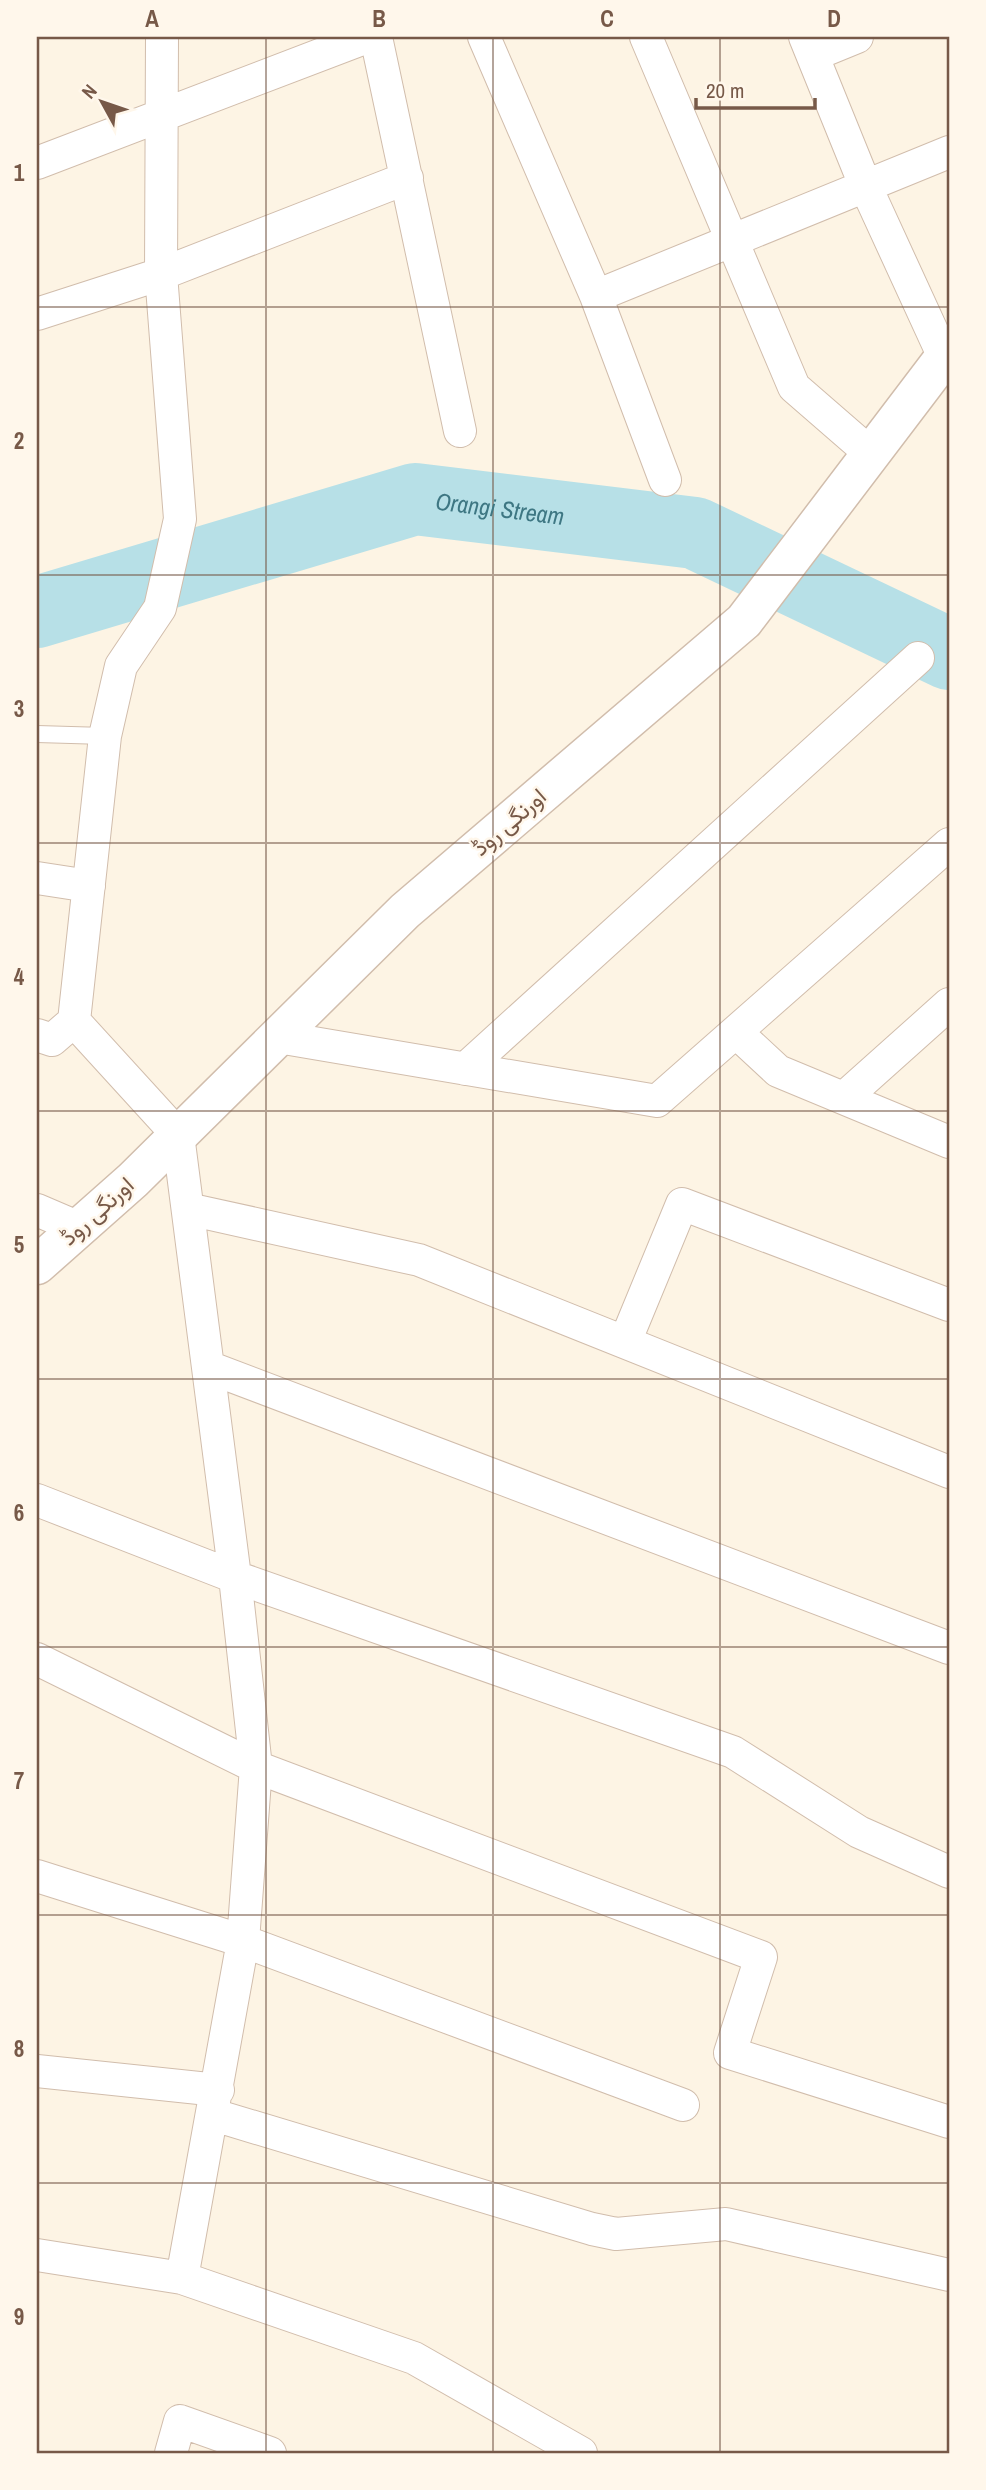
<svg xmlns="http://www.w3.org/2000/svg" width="986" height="2490" viewBox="0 0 986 2490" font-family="'Archivo Narrow',Vazirmatn,sans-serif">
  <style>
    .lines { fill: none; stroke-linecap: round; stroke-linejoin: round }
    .river { stroke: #b7e0e7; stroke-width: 72 }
    .service-casing { stroke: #d1bdac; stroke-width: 18 }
    .minor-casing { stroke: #d1bdac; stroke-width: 34 }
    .tertiary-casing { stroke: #d1bdac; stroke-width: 41 }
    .service { stroke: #fff; stroke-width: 16 }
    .minor { stroke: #fff; stroke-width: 32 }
    .tertiary { stroke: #fff; stroke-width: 38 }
    .grid { fill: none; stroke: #775948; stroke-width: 2; stroke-opacity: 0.55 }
    .labels { text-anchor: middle; stroke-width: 5; stroke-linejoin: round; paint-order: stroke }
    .street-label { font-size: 23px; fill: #775948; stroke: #fff7eb }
    .water-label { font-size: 24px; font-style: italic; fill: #3e7783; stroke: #fff7eb }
    .neatline { fill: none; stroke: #775948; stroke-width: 2.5 }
    .grid-label { font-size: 23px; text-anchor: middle; font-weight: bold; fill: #775948 }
  </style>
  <rect width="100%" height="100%" fill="#fdf4e4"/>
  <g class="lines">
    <path class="river" id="s1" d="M37,612L415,499L695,533L949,654"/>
    <g class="service-casing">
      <path id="service" d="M37,734L105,736"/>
    </g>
    <g class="minor-casing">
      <path id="minor" d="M162,37L161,274L180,519L160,608L121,666L105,736L74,1021L178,1135L235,1577L256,1767L243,1941L182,2278
        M376,37L460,431
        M484,37L596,296L665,480
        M646,37L794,387L870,453
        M805,37L865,185L949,368
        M813,55L857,37
        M37,163L367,37
        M596,296L949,152
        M37,314L161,274L407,178
        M37,878L89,886
        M736,1032L778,1071L949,1142
        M37,1035L52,1040L74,1021
        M278,1037L657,1101L949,844
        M465,1069L918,658
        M845,1097L949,1004
        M188,1209L419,1260L949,1472
        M37,1210L79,1228
        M625,1342L682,1204L949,1305
        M208,1367L949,1648
        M37,1500L235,1577L733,1752L859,1832L949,1872
        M37,1659L256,1767L761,1957L730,2053L949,2122
        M37,1876L243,1941L683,2105
        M37,2071L218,2090
        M214,2115L592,2229L616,2234L726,2224L949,2275
        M37,2255L182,2278L414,2358L581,2453
        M171,2453L180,2421L270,2453"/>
    </g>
    <g class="tertiary-casing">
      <path id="tertiary" d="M37,1265L133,1180L405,911L744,621L949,351"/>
    </g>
    <use href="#service" class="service"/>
    <use href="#minor" class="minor"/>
    <use href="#tertiary" class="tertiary"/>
  </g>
  <path class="grid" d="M266,37V2453M493,37V2453M720,37V2453M37,307H949M37,575H949M37,843H949M37,1111H949M37,1379H949M37,1647H949M37,1915H949M37,2183H949"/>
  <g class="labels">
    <g class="street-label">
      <text transform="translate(509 822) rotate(-41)" y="8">اورنگی روڈ</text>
      <text transform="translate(97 1211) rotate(-42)" y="8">اورنگی روڈ</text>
    </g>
    <g class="water-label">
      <text dy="8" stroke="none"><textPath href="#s1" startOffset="480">Orangi Stream</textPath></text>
    </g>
  </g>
  <rect width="986" height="2490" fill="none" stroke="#fff7eb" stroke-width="77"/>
  <g transform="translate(102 102) rotate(310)" stroke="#fff7eb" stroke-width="5" paint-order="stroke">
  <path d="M0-5L12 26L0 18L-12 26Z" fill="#775948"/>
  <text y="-10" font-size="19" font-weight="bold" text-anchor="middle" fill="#775948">N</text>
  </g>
  <path d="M696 98v10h119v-10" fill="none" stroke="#775948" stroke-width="3.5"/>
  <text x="706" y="98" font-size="21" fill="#775948" stroke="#fff7eb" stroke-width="5" paint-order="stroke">20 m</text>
  <rect x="38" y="38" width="910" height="2414" class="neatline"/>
  <g class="grid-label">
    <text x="152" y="27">A</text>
    <text x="379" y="27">B</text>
    <text x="607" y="27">C</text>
    <text x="834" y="27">D</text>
    <text x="19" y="181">1</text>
    <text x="19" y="449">2</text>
    <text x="19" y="717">3</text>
    <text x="19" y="985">4</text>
    <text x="19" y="1253">5</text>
    <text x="19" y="1521">6</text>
    <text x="19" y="1789">7</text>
    <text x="19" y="2057">8</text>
    <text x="19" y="2325">9</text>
  </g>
</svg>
